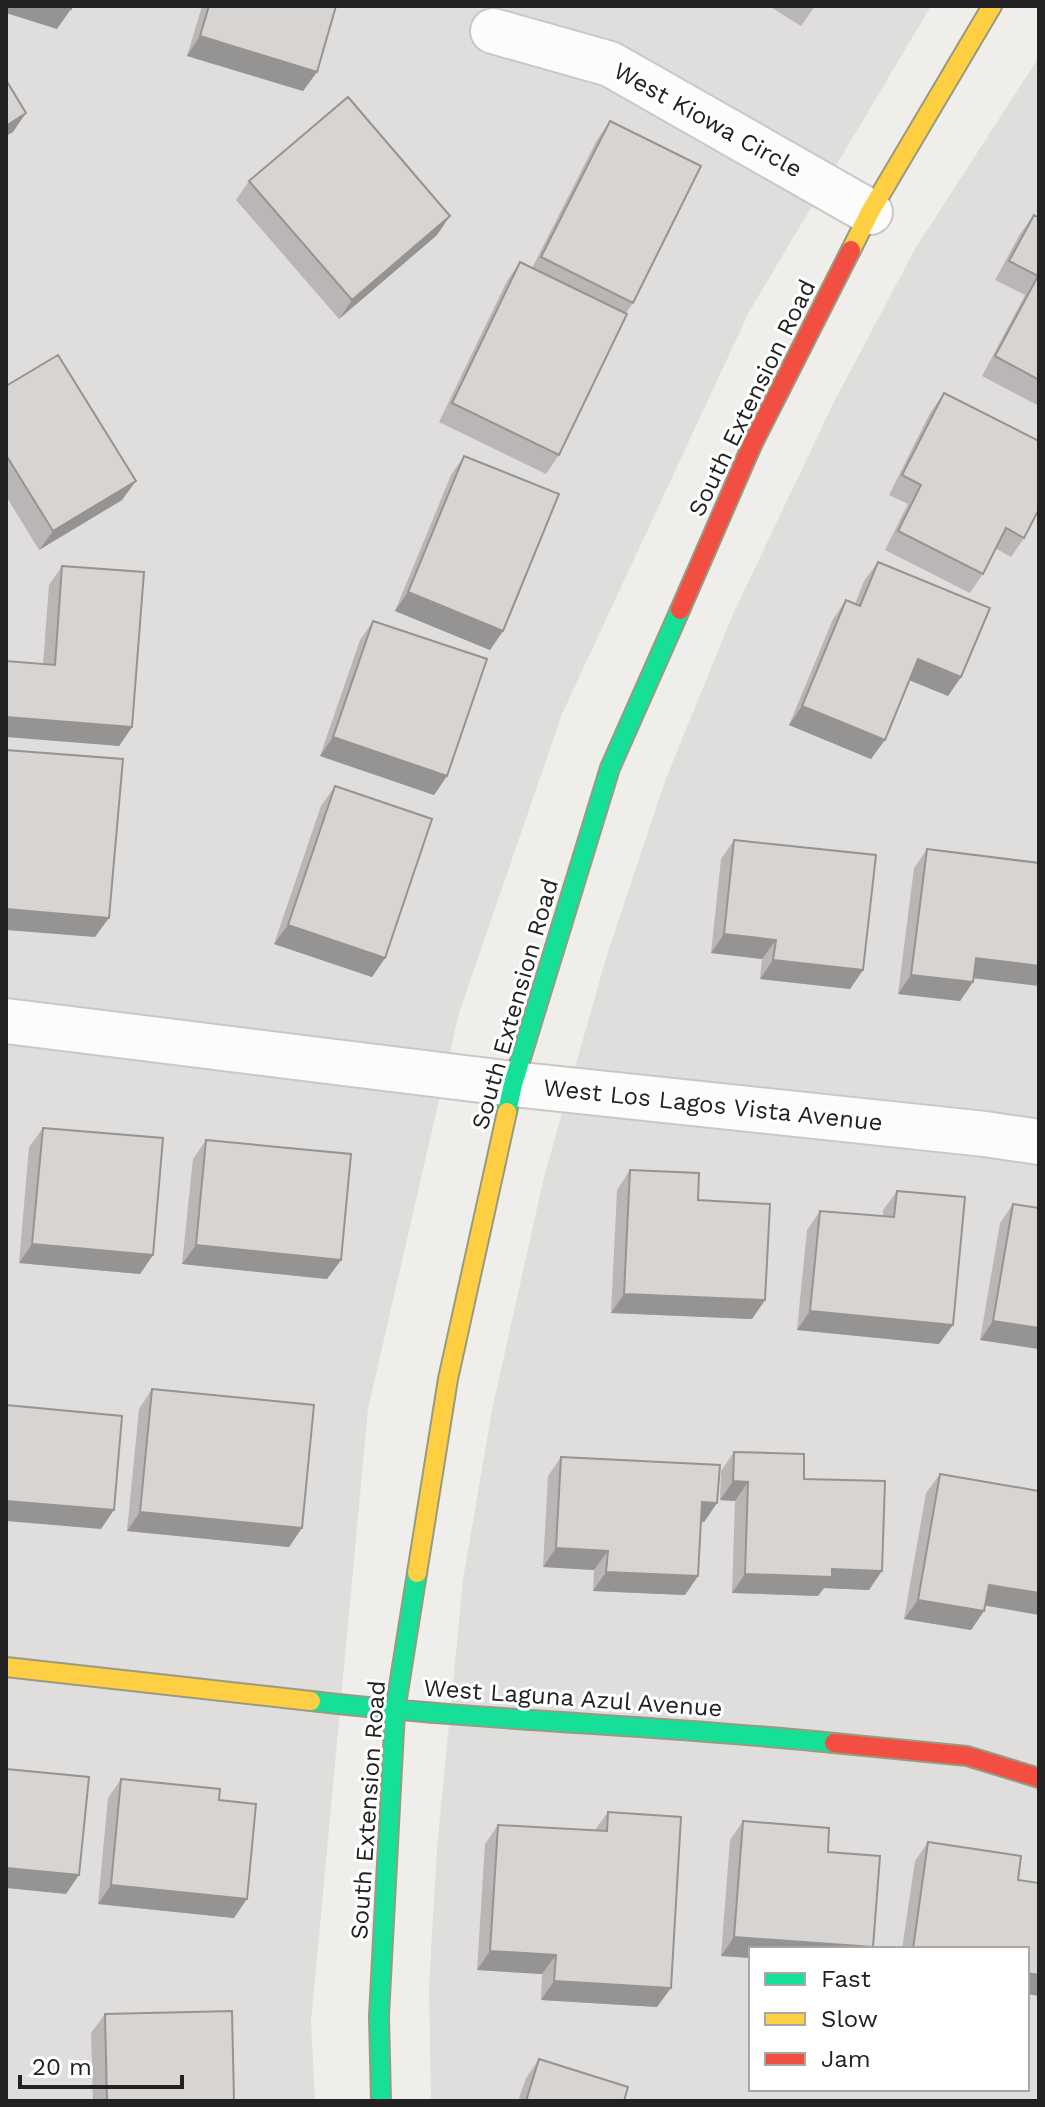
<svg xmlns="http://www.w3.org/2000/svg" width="1045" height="2107" viewBox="0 0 1045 2107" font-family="'Work Sans',sans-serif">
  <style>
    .residential { fill: #dfdedc; fill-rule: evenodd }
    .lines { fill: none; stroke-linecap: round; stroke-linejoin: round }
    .street-casing { stroke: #c9c8c7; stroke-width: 48 }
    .fast-casing { stroke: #999a82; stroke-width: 22 }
    .slow-casing { stroke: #999a82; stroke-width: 22 }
    .jam-casing { stroke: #999a82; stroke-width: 22 }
    .street { stroke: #fdfcfc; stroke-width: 44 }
    .fast { stroke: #16e098; stroke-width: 18 }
    .slow { stroke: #ffcf43; stroke-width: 18 }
    .jam { stroke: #f24e42; stroke-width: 18 }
    .wall { fill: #b9b6b5 }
    .shaded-wall { fill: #969493 }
    .building { fill: #d7d4d2; stroke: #969493; stroke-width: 2 }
    .labels { text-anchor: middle; stroke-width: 6; stroke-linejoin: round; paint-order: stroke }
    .street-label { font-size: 24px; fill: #222; stroke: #fff }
  </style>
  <rect width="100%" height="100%" fill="#f0eeeb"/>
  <path class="residential" d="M6,6H931L749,312L562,714L459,1013L368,1409L311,2022L315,2101H6Z
    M1039,57V2101H431L429,1986L437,1848L463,1580L492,1410L544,1177L606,958L665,781L733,614L833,404L915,249ZM751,1949H1027V2089H751Z"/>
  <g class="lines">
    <g class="street-casing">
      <path id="street" d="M493,31L610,64L870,212
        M6,1021L513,1084L985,1134L1039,1142"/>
    </g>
    <g class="fast-casing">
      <path id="fast" d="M507,1112L513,1084L610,768L680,610
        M311,1701C485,1721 660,1725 834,1743
        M381,2101L379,2016L395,1711L417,1573"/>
    </g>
    <g class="slow-casing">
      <path id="slow" d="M851,250L870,212L992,6
        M417,1573L448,1379L507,1112
        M6,1667L311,1701"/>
    </g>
    <g class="jam-casing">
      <path id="jam" d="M680,610L752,445L851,250
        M834,1743L967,1756L1039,1778"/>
    </g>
    <use href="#street" class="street"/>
    <use href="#fast" class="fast"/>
    <use href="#slow" class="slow"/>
    <use href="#jam" class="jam"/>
  </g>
  <path class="wall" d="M202,6H336L317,72L303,91L187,56Z
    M769,6H815L801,26Z
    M610,121L633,303L626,313L559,455L546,474L439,422L507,281L520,262L532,268L597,140Z
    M249,181L437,235L339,319L236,200Z
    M1034,215L1039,218V406L982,376L1025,295L995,280L1020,234Z
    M6,386L122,500L39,550L6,496Z
    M944,393L1024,538L1011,557L995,548L983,574L970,593L885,550L908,504L889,495L930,413Z
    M464,456L503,631L490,650L395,611L451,475Z
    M878,562L961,677L948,696L909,680L871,759L789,725L833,619L846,600L855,604L864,581Z
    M62,566L132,727L119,746L43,664L49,585Z
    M373,621L447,776L434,795L320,756L360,640Z
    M335,786L385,958L372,977L274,944L321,806Z
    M734,840L863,970L850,989L760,979L762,959L711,953L721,859Z
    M927,849L974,978L973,982L960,1001L898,994L914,868Z
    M43,1128L153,1255L140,1274L19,1263L29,1147Z
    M206,1140L341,1260L327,1279L182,1264L193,1159Z
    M630,1170L698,1200L765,1300L752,1319L611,1313L617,1190Z
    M897,1191L939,1344L797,1330L807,1230L820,1211L883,1216V1210Z
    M1013,1204L1039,1349L980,1340L1000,1223Z
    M152,1389L302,1528L289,1547L127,1531L139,1409Z
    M734,1452L804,1479L869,1590L824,1588L818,1596L732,1593L735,1501L720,1500L721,1471Z
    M561,1457L717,1503L704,1522H701L698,1576L685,1595L593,1591L594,1570L543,1567L548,1476Z
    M940,1474L985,1606L984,1611L971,1630L904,1619L926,1493Z
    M121,1779L219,1800L234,1918L98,1904L108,1798Z
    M608,1812L657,2007L541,2000L542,1974L477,1970L485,1844L498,1825L595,1830Z
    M743,1821L751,1949V1958L721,1956L730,1840Z
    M928,1842L1018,1880L1039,1996L1027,1994V1949H902L915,1861Z
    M105,2014L234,2101H93L91,2033Z
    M539,2059L624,2101H518L526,2078Z"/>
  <path class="shaded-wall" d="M6,6H59L71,9L57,29L6,13Z
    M200,36L317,72L303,91L187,56Z
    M26,113L13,132L6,136V126Z
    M450,216L437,235L339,319L352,300Z
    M136,481L122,500L39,550L53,531Z
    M408,592L503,631L490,650L395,611Z
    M918,659L961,677L948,696L904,678Z
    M802,706L885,740L871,759L789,725Z
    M6,717L132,727L119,746L6,737Z
    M333,737L447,776L434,795L320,756Z
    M6,909L109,918L95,937L6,930Z
    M288,925L385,958L372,977L274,944Z
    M724,934L776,940L762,959L711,953Z
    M976,958L1039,966V986L963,977Z
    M773,960L863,970L850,989L760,979Z
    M911,975L973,982L960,1001L898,994Z
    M32,1244L153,1255L140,1274L19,1263Z
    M196,1245L341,1260L327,1279L182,1264Z
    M624,1294L765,1300L752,1319L611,1313Z
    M810,1311L953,1325L939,1344L797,1330Z
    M993,1321L1039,1328V1349L980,1340Z
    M733,1481L748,1482L735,1501L720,1500Z
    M6,1501L114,1510L101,1529L6,1521Z
    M702,1502L717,1503L704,1522L689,1521Z
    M140,1512L302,1528L289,1547L127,1531Z
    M556,1548L608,1551L594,1570L543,1567Z
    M832,1569L882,1571L869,1590L824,1588L818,1596L732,1593L745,1574Z
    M606,1572L698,1576L685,1595L593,1591Z
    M989,1585L1039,1593V1615L976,1604Z
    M918,1600L984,1611L971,1630L904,1619Z
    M6,1868L79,1875L66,1894L6,1888Z
    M111,1885L247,1899L234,1918L98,1904Z
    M734,1937L873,1947L871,1949H751V1958L721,1956Z
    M490,1951L556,1955L542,1974L477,1970Z
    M1027,1973L1039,1975V1996L1027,1994Z
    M554,1981L671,1988L657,2007L541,2000Z"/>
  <path class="building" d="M59,6H72L71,9Z
    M209,6H336L317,72L200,36Z
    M6,80L26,113L6,126Z
    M348,97L450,216L352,300L249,181Z
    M610,121L701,166L633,303L541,257Z
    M1034,215L1039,218V380L995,356L1038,276L1009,261Z
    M520,262L627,314L559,455L452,403Z
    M58,355L136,481L53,531L6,455V386Z
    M944,393L1039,441V509L1024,538L1006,528L983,574L898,531L921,485L902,475Z
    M464,456L559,494L503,631L408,592Z
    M878,562L990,608L961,677L918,659L885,740L802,706L846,600L860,606Z
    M62,566L144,572L132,727L6,717V661L55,665Z
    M373,621L487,659L447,776L333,737Z
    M6,750L123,759L109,918L6,909Z
    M335,786L432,819L385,958L288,925Z
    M734,840L876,855L863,970L773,960L776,940L724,934Z
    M927,849L1039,863V966L976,958L973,982L911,975Z
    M43,1128L163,1138L153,1255L32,1244Z
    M206,1140L351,1154L341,1260L196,1245Z
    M630,1170L699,1173L698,1200L770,1204L765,1300L624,1294Z
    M897,1191L965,1197L953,1325L810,1311L820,1211L894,1217Z
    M1013,1204L1039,1208V1328L993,1321Z
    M152,1389L314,1405L302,1528L140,1512Z
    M6,1405L122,1416L114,1510L6,1501Z
    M734,1452L804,1454V1479L885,1481L882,1571L832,1569V1577L745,1574L748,1482L733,1481Z
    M561,1457L720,1465L717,1503L702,1502L698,1576L606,1572L608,1551L556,1548Z
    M940,1474L1039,1491V1593L989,1585L984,1611L918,1600Z
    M6,1769L89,1777L79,1875L6,1868Z
    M121,1779L220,1789L219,1800L256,1804L247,1899L111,1885Z
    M608,1812L681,1817L671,1988L554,1981L556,1955L490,1951L498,1825L607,1831Z
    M743,1821L829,1828L828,1852L880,1856L873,1947L734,1937Z
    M928,1842L1021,1856L1018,1880L1039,1883V1975L1027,1973V1949H913Z
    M232,2011L234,2101H107L105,2014Z
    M539,2059L628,2087L624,2101H526Z"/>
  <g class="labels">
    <g class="street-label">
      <text transform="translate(708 120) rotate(29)" y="8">West Kiowa Circle</text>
      <text transform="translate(752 398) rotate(-64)" y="8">South Extension Road</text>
      <text transform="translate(515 1004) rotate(-74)" y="8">South Extension Road</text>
      <text transform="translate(713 1105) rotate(6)" y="8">West Los Lagos Vista Avenue</text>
      <text transform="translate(573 1698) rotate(4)" y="8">West Laguna Azul Avenue</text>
      <text transform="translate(368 1810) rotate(-86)" y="8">South Extension Road</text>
    </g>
  </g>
  <rect width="1045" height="2107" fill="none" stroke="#222222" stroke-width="16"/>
  <rect x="749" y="1947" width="280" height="144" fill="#ffffff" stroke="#a7a7a7" stroke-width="2"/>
  <rect x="765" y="1973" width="40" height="12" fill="#16e098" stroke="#a7a7a7" stroke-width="2"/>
  <text x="821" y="1987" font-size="24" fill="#222222">Fast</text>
  <rect x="765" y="2013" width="40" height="12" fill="#ffcf43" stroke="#a7a7a7" stroke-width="2"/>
  <text x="821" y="2027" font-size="24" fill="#222222">Slow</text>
  <rect x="765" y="2053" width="40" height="12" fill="#f24e42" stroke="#a7a7a7" stroke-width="2"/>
  <text x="821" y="2067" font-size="24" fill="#222222">Jam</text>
  <path d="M20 2075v12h162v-12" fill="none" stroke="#222222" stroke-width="4"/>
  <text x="32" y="2075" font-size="24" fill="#222222" stroke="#ffffff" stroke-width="6" paint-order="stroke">20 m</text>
</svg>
